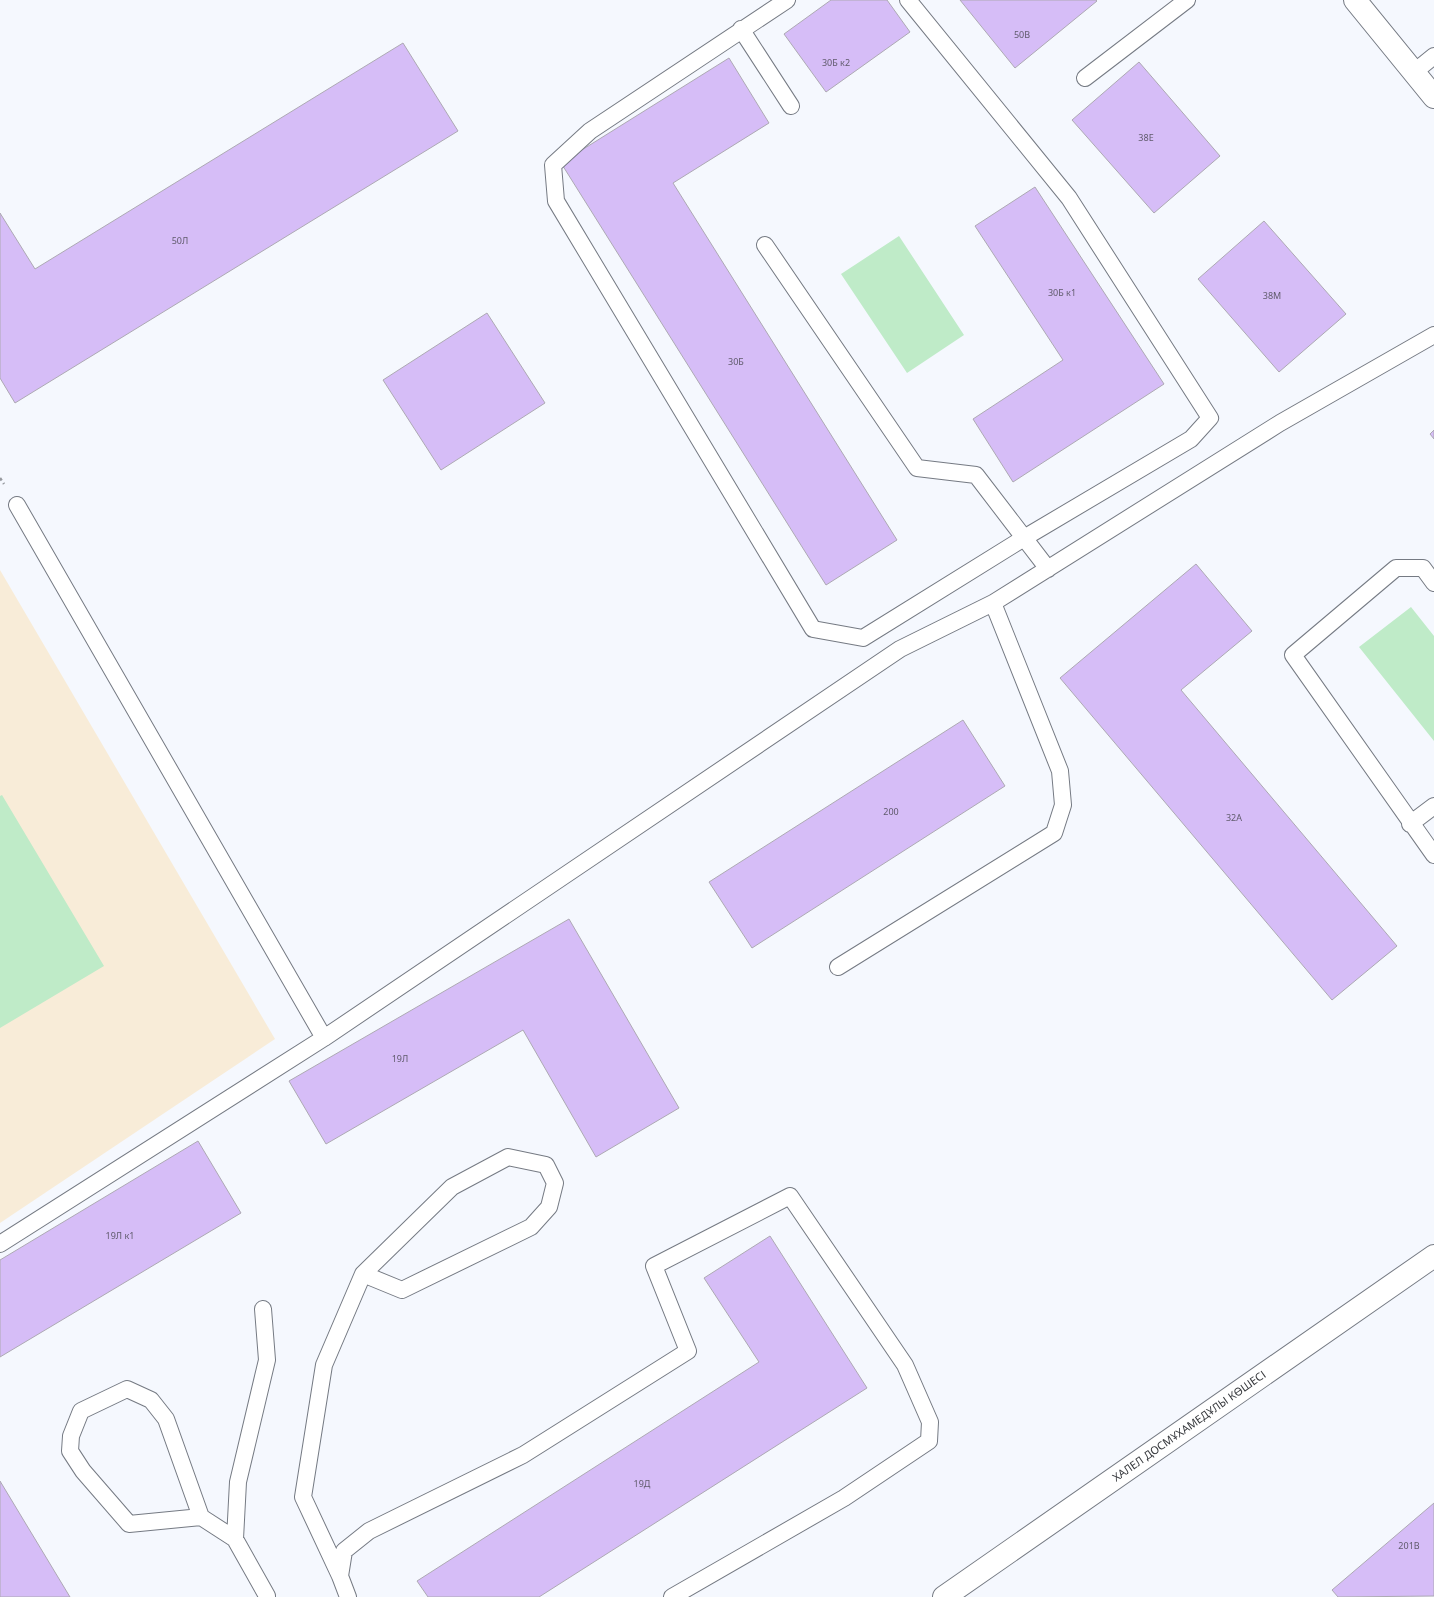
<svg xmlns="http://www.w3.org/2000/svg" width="1434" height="1597" viewBox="0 0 1434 1597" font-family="'Noto Sans',sans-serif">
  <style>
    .education { fill: #f8ecd8 }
    .green { fill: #bfebc8 }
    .building { fill: #d6bdf7; stroke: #ada9b3 }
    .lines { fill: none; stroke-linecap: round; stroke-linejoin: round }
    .lane-casing { stroke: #757a83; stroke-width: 18 }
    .secondary-casing { stroke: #757a83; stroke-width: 24 }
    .path { stroke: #979a9f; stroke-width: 2.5; stroke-dasharray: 3 3; stroke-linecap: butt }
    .lane { stroke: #fff; stroke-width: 16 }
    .secondary { stroke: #fff; stroke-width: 22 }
    .labels { text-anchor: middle; stroke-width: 3; stroke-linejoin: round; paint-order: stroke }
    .number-label { font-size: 9px; fill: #605b6c }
    .street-label { font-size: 11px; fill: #383a3e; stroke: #fff }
  </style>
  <rect width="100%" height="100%" fill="#f5f8fe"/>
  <path class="education" d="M0,570L275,1039L0,1223Z"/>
  <path class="green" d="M899,236L964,335L907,373L841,274Z
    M1411,607L1434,636V741L1359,647Z
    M2,795L104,966L0,1028V796Z"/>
  <path class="building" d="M831,0H887L910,32L826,92L784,34Z
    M960,0H1096L1097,1L1015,68Z
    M403,43L458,131L15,403L0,378V213L35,269Z
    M729,58L769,123L673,183L897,540L826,585L561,163Z
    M1139,62L1220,156L1154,213L1072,120Z
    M1035,187L1164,384L1013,482L973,419L1063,360L975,226Z
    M1264,221L1346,314L1279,372L1198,279Z
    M487,313L545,403L441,470L383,380Z
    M1434,430V439L1430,434Z
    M1196,564L1252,631L1181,690L1397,946L1332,1000L1060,678Z
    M963,720L1005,786L752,948L709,882Z
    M569,919L679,1108L596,1157L523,1030L326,1144L289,1081Z
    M198,1141L241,1213L0,1357V1260Z
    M770,1236L867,1388L539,1597H428L417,1581L759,1362L704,1278Z
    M0,1481L70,1597H0Z
    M1434,1503V1596L1338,1597L1332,1590Z"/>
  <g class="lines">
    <g class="lane-casing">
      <path id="lane" d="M787,0L590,131L553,165L556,201L813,629L863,638L1024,538L1191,439L1210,418L1069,198L908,0
        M741,29L791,106
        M1413,73L1434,56
        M1085,78L1187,0
        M765,245L917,468L976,475L1048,569
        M17,505L324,1038L900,649L993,603L1280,423L1434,335
        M1434,583L1423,568H1396L1293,655L1434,855
        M1410,824L1434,806
        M838,967L1054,833L1063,805L1060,771L993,603
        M0,1244L324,1038
        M201,1517L129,1524L83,1471L70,1451L71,1436L81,1411L127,1389L151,1400L166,1419L201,1517L235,1539L267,1596
        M235,1539L238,1482L267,1360L263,1309
        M340,1576L303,1497L324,1365L363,1274L452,1187L508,1157L546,1165L555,1183L549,1207L531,1227L402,1290L363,1274
        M348,1597L340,1576L344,1551L369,1531L523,1455L688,1351L654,1266L790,1196L905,1365L930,1422L929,1441L844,1498L672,1597"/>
    </g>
    <g class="secondary-casing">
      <path id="secondary" d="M1355,0L1434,97
        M944,1597L1434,1256"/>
    </g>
    <path class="path" d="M0,478L4,484"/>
    <use href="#lane" class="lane"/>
    <use href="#secondary" class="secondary"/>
  </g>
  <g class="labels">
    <g class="number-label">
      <text x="1022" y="38">50В</text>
      <text x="836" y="66">30Б к2</text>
      <text x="1146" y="141">38Е</text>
      <text x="180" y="244">50Л</text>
      <text x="1062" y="296">30Б к1</text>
      <text x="1272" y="299">38М</text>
      <text x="736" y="365">30Б</text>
      <text x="891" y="815">200</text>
      <text x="1234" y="821">32А</text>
      <text x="400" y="1062">19Л</text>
      <text x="120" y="1239">19Л к1</text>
      <text x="642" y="1487">19Д</text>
      <text x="1409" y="1549">201В</text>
    </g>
    <g class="street-label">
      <text transform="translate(1189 1426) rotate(-35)" y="4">ХАЛЕЛ ДОСМҰХАМЕДҰЛЫ КӨШЕСІ</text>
    </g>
  </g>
</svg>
